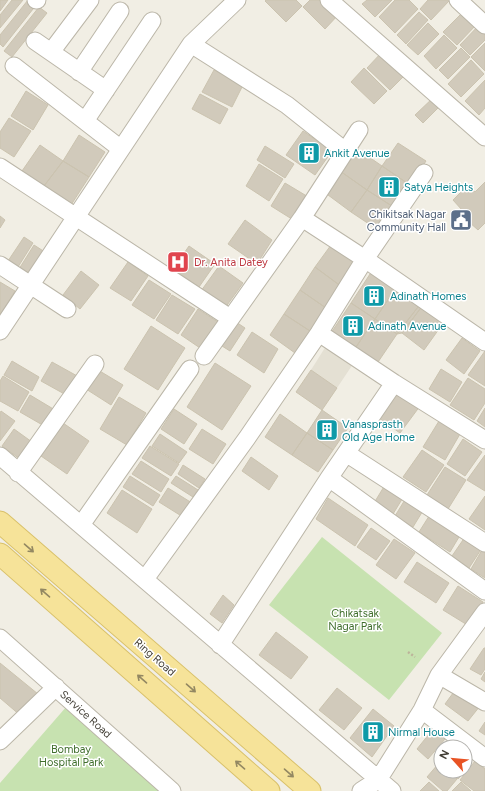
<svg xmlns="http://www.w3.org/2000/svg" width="485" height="791" viewBox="0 0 485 791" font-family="Figtree,sans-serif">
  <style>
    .residential { fill: #e4e0d3 }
    .green { fill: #c7e2b0 }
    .building { fill: #d1cabb; stroke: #cbc3af }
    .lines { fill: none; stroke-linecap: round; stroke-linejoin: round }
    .minor-casing { stroke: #bbb6a8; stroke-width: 19 }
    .major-casing { stroke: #d9c16a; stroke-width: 23 }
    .path { stroke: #bcb39a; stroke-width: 2.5; stroke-dasharray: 2 2; stroke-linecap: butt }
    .minor { stroke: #fff; stroke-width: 17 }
    .major { stroke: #f6e399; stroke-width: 21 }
    .oneway { stroke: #938862 }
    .labels { text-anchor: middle; stroke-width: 3; stroke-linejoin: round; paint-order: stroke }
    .culture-label { font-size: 11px; fill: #0d838f; stroke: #fff; text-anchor: start }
    .service-label { font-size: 11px; fill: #4e5e75; stroke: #fff; text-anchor: end }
    .health-label { font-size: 11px; fill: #be3a42; stroke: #fff; text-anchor: start }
    .park-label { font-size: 11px; fill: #406f2d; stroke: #fff }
    .street-label { font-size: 11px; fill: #423e35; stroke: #fff }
  </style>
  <rect width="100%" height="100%" fill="#f1eee4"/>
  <path class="residential" d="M328,343L355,361L337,388L311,370Z"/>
  <path class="green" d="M322,537L442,633L389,700L269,605Z
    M67,706L164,791H0V783Z"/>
  <path class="building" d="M0,0H8L0,11Z
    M12,0H23L0,28V15Z
    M28,0L37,4L3,47L0,44V35Z
    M266,0H296L302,6L286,22L265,1Z
    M310,0H324L339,14L325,29L303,7Z
    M367,0H392L375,17L362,4Z
    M395,0H409L418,9L395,33L379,17Z
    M428,0H447L449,1L431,20L420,9Z
    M39,7L47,13L12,57L4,51Z
    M464,11L477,24L457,45L443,32Z
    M419,12L428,20L406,44L397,35Z
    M428,23L439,34L418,55L407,45Z
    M481,23L485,27V40L470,55L460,45Z
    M444,35L457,48L436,69L424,56Z
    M485,43V71L471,57Z
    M461,48L470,57L448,79L439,70Z
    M383,51L406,74L390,90L367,68Z
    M471,60L484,74L461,97L448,84Z
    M364,68L387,91L374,104L351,82Z
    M214,70L243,85L232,107L202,92Z
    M485,80V108L479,115L465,101Z
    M26,91L48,105L33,130L11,116Z
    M200,94L228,109L220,124L192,109Z
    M435,96L443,103L423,123L415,115Z
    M9,118L31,131L14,157L0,148V132Z
    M303,131L332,151L315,175L286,155Z
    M79,135L105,152L89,177L63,161Z
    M398,143L426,161L410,185L382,166Z
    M40,145L63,161L44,186L22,171Z
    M265,146L294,164L285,178L257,160Z
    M356,148L382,166L367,190L340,171Z
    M63,161L89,177L71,205L44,186Z
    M259,164L283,179L269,201L246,186Z
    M382,166L410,185L395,208L367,190Z
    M340,171L367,190L351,212L324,192Z
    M485,182V223L478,230L459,213L462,210L453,200L468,185L475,192Z
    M285,183L310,198L295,221L271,206Z
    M367,190L395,208L378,230L351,212Z
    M0,216L5,220L0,228Z
    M245,220L272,240L257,264L228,244Z
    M24,237L33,243L18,267L8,261Z
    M34,245L48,254L33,278L19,269Z
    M331,245L358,263L342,287L315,267Z
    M189,246L215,264L199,287L173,269Z
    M128,262L148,276L131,301L110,288Z
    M219,266L243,283L225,308L201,291Z
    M315,267L342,287L326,308L300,290Z
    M81,271L99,285L80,309L63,295Z
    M372,271L396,288L375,319L351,303Z
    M149,280L171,294L154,319L132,305Z
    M0,282L15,291L1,314L0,313Z
    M396,288L418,307L397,334L375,319Z
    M300,290L326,308L310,331L284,314Z
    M172,295L195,309L178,334L156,320Z
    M351,303L375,319L354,350L331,333Z
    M423,305L444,322L424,350L402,333Z
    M423,305L402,333L397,334L418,307Z
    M198,309L221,324L203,350L181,335Z
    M284,314L310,331L295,353L270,335Z
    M230,318L245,328L230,351L214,341Z
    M375,319L397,334L376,365L354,350Z
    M151,326L185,348L158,390L124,369Z
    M252,332L278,349L264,373L237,355Z
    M462,338L480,351L464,374L446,360Z
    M485,351V386L468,375Z
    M12,361L39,377L32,391L4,375Z
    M52,362L79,377L68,396L41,381Z
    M215,363L251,386L222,430L187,407Z
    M441,369L462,382L450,402L429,389Z
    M98,370L123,385L111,405L86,389Z
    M311,370L337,388L322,410L296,392Z
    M3,376L29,392L18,411L0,401V381Z
    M468,378L485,389V403L474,420L450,405Z
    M397,391L420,406L400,433L379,418Z
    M30,395L55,410L46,427L20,412Z
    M119,397L146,413L127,445L100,429Z
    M485,408V427L477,421Z
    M174,409L197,424L184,444L161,429Z
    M322,410L348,428L333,450L307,433Z
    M1,411L15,421L0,441V413Z
    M280,414L307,433L292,455L265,437Z
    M439,421L460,434L445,460L423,447Z
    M63,423L89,441L67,474L41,456Z
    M14,429L32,442L20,459L2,446Z
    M202,429L226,444L213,464L189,449Z
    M307,433L333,450L318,472L292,455Z
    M160,434L187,452L179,463L152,446Z
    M463,439L482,452L465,476L447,464Z
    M150,446L179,464L171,476L142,458Z
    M422,450L444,465L426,492L403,477Z
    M485,455V491L467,480Z
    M251,457L278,476L269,490L242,471Z
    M141,461L169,479L161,492L132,474Z
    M183,465L205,479L199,488L178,474Z
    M445,467L466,480L448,509L427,495Z
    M130,476L160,495L153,506L123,487Z
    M176,476L198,490L193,497L171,483Z
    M385,485L404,496L393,514L374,503Z
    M168,488L192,503L183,517L159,502Z
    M122,490L152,509L137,533L107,513Z
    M485,496V530L469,519Z
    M328,498L368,525L355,546L316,519Z
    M406,498L424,509L413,527L395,516Z
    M431,513L462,532L450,552L419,532Z
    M371,528L390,541L376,560L357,547Z
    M465,537L482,548L469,568L452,556Z
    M394,539L415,553L396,579L376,565Z
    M482,550L485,551V578L471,569Z
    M417,562L449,583L436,603L404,582Z
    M458,586L483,602L469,626L443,610Z
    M223,595L234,605L222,623L210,614Z
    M276,632L308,657L291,679L259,655Z
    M484,648H485V669L481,675L470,669Z
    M0,663L38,694L21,716L0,698Z
    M485,672V682L481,679Z
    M337,688L362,708L344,730L319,710Z
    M456,689L480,706L468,721L445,704Z
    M373,709L394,726L372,757L350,738Z
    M485,722V735L479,731Z
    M433,729L445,739L428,759L417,749Z
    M465,756L472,762L465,771Z
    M475,761L485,769V791H474L460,780Z
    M439,763L441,765V771H448L457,779L447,791H443L427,777Z
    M449,771H465L458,779Z
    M429,782L439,791H420Z
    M461,782L471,791H452Z"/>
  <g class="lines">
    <g class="minor-casing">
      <path id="minor" d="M36,0H37
        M329,0L485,137
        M458,0L485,25
        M35,41L106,90
        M191,44L287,105L345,151
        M51,52L90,0
        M14,66L121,149
        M79,72L120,11
        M85,121L152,21
        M0,167L230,318
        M302,218L365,259L485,342
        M0,265L67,309
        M0,331L191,44L237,0
        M319,333L394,383L485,440
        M204,356L302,218L359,130
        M346,453L485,543
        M0,456L392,791
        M18,473L95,364
        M329,478L485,591
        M81,525L190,369
        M145,579L247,438L319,333L365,259L424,173
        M0,638L172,791
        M220,645L329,478L394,383
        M439,675L485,702
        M422,710L485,758
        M0,741L56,687
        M361,791L378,780L422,710L439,675L485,612"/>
    </g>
    <g class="major-casing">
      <path id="major" d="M0,522L310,791
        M0,554L269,791"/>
    </g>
    <path class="path" d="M408,652L415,657"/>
    <use href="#minor" class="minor"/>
    <use href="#major" class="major"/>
  </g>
  <defs><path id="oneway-shaft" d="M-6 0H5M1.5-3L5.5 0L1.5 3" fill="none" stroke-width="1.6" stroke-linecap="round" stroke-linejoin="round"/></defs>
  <g class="oneway">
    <use href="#oneway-shaft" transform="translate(29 548) rotate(41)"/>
    <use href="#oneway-shaft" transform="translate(45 593) rotate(-139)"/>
    <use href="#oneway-shaft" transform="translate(142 679) rotate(-139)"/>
    <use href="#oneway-shaft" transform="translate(191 688) rotate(41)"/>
    <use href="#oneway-shaft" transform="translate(240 765) rotate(-139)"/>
    <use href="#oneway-shaft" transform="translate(289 773) rotate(41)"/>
  </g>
  <defs>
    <g id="building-square" transform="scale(1.15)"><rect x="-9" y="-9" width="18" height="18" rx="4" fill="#0f9aa8" stroke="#fff"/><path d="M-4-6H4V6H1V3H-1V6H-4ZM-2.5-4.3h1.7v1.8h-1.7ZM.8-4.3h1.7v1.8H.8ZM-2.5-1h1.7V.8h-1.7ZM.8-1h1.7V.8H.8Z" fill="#fff"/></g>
    <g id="civic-square" transform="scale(1.15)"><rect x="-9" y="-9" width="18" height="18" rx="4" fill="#5c6f8a" stroke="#fff"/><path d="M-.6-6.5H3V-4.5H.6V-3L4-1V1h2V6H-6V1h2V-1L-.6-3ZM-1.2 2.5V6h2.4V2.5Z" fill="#fff"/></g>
    <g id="hospital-square" transform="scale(1.15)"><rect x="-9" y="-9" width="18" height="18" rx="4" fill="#e0444e" stroke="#fff"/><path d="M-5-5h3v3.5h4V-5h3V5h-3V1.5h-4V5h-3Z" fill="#fff"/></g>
  </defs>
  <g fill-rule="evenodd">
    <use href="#building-square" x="309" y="153"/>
    <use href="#building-square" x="389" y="187"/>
    <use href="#civic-square" x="461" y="220"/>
    <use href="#hospital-square" x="178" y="262"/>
    <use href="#building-square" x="374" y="296"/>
    <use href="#building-square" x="353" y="326"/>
    <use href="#building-square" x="327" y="430"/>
    <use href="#building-square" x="373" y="732"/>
  </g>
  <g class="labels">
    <g class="culture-label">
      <text x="324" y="157">Ankit Avenue</text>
      <text x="404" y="191">Satya Heights</text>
      <text x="390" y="300">Adinath Homes</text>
      <text x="368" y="330">Adinath Avenue</text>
      <text x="342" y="428">Vanasprasth<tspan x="342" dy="13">Old Age Home</tspan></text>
      <text x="388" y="736">Nirmal House</text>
    </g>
    <g class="service-label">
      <text x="446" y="218">Chikitsak Nagar<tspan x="446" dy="13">Community Hall</tspan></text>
    </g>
    <g class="health-label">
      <text x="194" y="266">Dr. Anita Datey</text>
    </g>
    <g class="park-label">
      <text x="355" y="617">Chikatsak<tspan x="355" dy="13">Nagar Park</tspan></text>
      <text x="71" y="753">Bombay<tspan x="71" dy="13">Hospital Park</tspan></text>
    </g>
    <g class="street-label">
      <text transform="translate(155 657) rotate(41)" y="4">Ring Road</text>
      <text transform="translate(86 714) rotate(42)" y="4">Service Road</text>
    </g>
  </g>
  <g transform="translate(453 759) rotate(297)"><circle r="19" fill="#ffffff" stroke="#b3b2ae"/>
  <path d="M0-3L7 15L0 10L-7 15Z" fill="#e85324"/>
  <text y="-6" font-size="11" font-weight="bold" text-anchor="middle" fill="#423e35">N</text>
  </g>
</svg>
